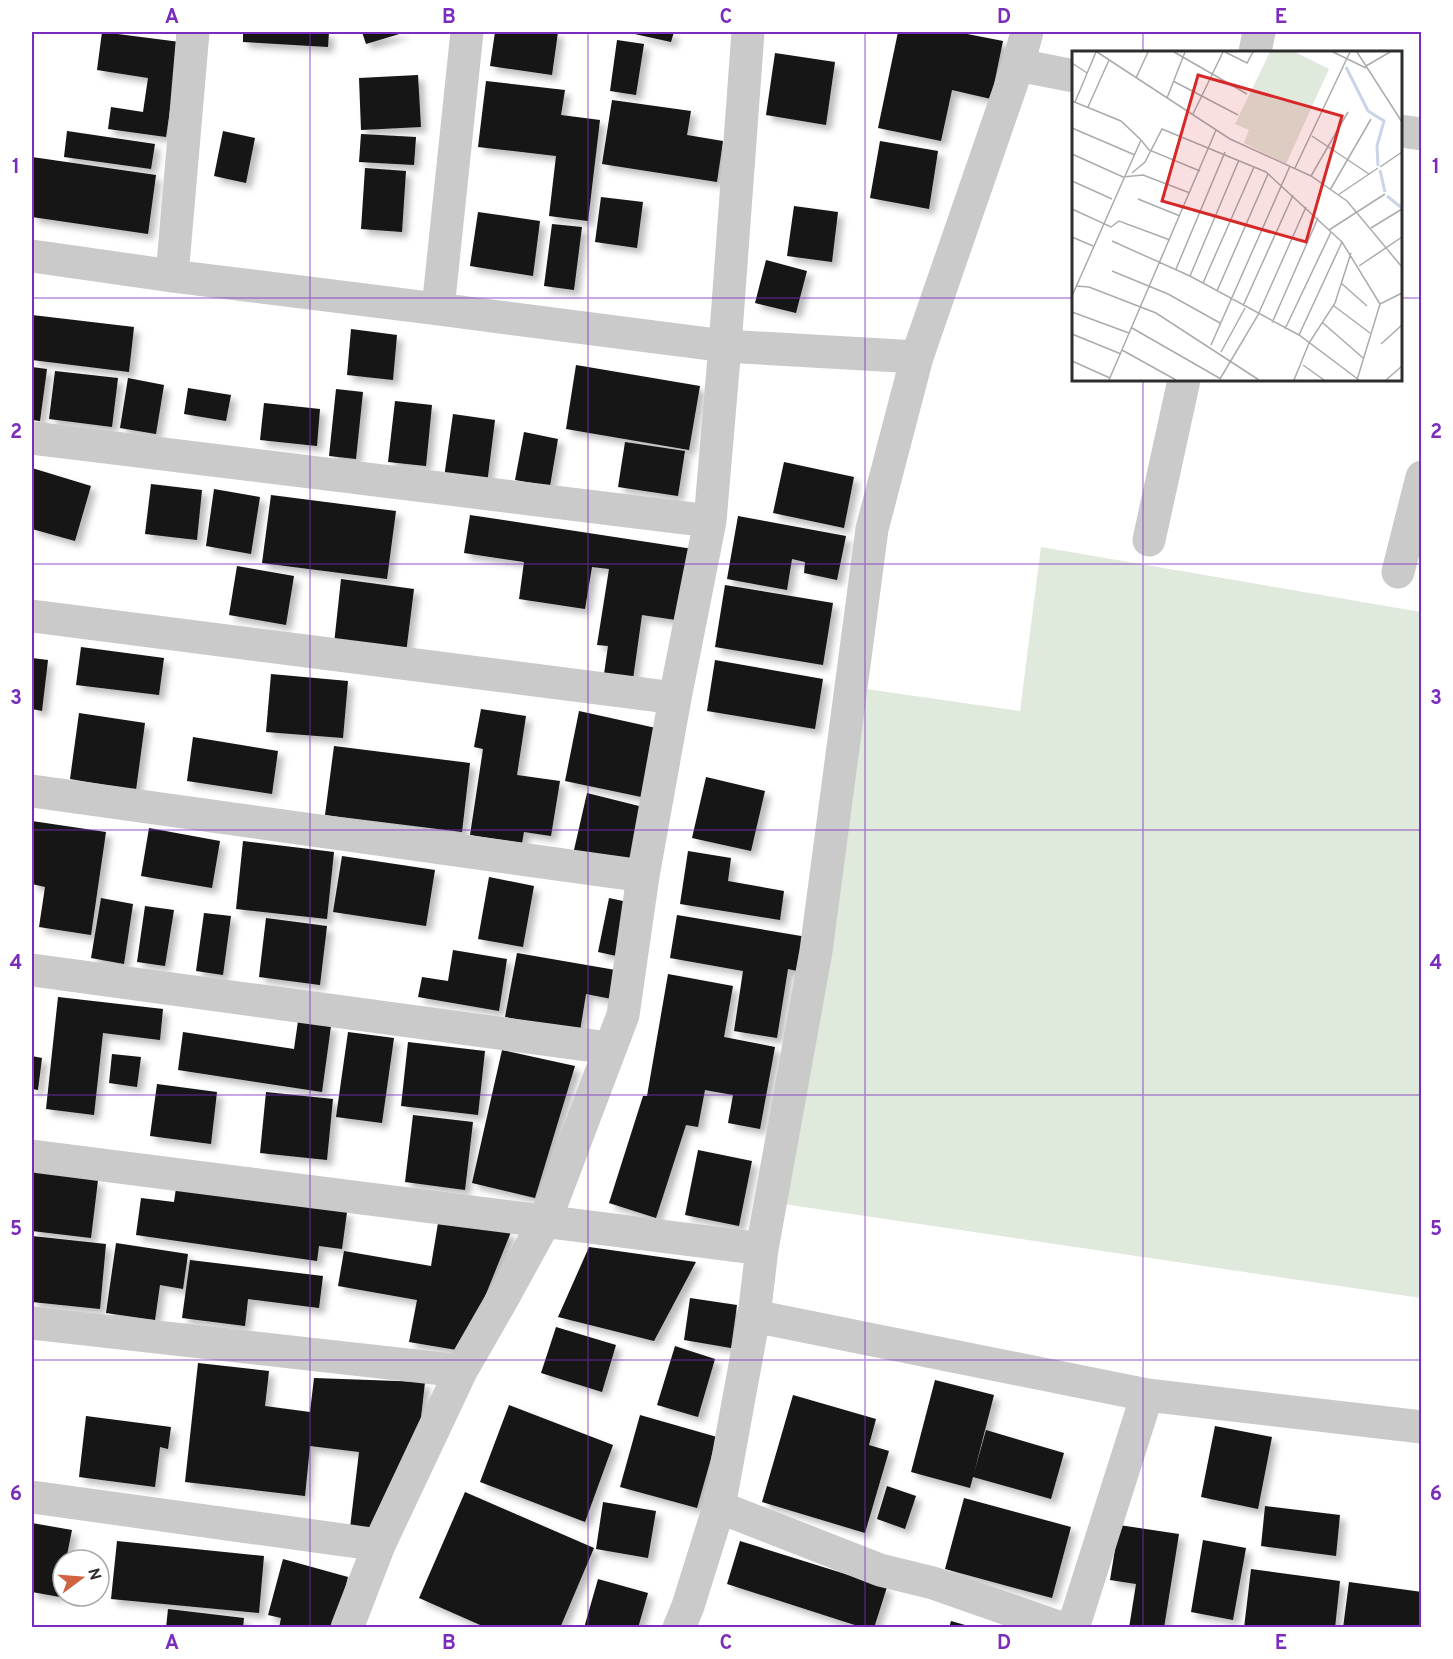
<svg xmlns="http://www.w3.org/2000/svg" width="1453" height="1659" viewBox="0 0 1453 1659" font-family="Overpass,sans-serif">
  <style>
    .green { fill: #dfe9dc }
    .building { fill: #141414; filter: url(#shadow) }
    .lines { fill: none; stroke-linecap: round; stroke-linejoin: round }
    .minor { stroke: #cacaca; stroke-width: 33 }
    .grid { fill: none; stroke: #7b2cbf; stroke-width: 1.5; stroke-opacity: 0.55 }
    .inset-river { fill: none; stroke: #cad3e7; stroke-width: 3 }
    .inset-road { fill: none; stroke: #ababab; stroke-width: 1.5 }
    .view { fill: #d62828; fill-opacity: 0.15; stroke: #d62828; stroke-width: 3 }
    .inset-edge { fill: none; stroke: #2d2d2d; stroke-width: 3 }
    .neatline { fill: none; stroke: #7b2cbf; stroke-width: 2 }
    .grid-label { font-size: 20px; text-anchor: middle; font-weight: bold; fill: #7b2cbf }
  </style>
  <defs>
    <filter id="shadow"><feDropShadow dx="5.5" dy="5.5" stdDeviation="3" flood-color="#0004"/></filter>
  </defs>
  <rect width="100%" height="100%" fill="#fff"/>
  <path class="green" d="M1041,547L1421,612V1298L770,1202L866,689L1020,711Z"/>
  <path class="building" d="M102,32L180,42L166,137L108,129L111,107L143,112L148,78L97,70Z
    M243,32H329L328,47L243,42Z
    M362,32H406L366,44Z
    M495,32H558L552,75L490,66Z
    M631,32H674L671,42L630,33Z
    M898,32H957L1003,41L991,99L952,90L941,141L878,128Z
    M617,40L644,44L636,95L610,91Z
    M775,53L835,62L826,125L766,115Z
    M418,75L421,127L361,130L359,78Z
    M486,81L565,90L561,115L600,120L588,221L549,216L556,156L478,147Z
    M612,100L691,111L687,135L723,141L717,182L602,164Z
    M67,131L155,144L151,169L64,157Z
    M223,131L255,138L246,183L214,176Z
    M361,134L416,137L414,165L359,162Z
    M880,141L938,151L929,209L870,198Z
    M32,157L156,175L148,234L32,217Z
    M365,168L406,171L402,232L361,229Z
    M601,197L643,202L637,248L595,242Z
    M794,206L838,212L832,262L787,256Z
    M478,212L540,221L533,276L470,266Z
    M552,224L582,227L574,290L544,286Z
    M766,260L807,271L796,313L755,303Z
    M32,315L134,327L129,372L32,360Z
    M351,329L397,335L393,380L347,375Z
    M576,365L700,386L689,450L566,429Z
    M32,367L47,369L40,421L32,420Z
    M55,371L118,378L112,427L49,419Z
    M128,378L164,385L156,434L120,428Z
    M188,388L231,395L226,421L184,414Z
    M336,389L363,392L356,459L329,456Z
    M395,401L432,405L426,466L388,462Z
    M264,403L320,409L317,446L260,440Z
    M453,414L495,420L487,484L444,478Z
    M524,432L558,439L550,486L515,480Z
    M625,442L685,451L678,496L618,487Z
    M784,462L854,477L844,528L773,513Z
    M32,468L91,486L75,541L32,529Z
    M151,484L202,490L197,540L145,534Z
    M214,489L260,497L251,554L206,546Z
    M271,495L396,511L387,579L262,563Z
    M470,515L693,549L683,621L642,615L632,686L603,681L608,646L597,645L609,569L592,567L585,609L519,599L524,562L464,553Z
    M738,516L846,536L837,580L804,573L805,562L792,559L787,590L727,579Z
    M237,566L294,576L286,625L229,615Z
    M341,579L414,589L406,653L334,644Z
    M725,585L833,603L823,665L715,647Z
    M81,647L164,658L159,695L76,685Z
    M32,658L48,660L42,711L32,709Z
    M715,660L823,679L815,729L707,711Z
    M271,674L348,681L343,738L266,732Z
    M481,709L526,716L517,775L560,781L551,836L524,832L522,843L470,835L483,749L474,747Z
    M579,711L665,730L651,799L565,781Z
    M79,713L145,723L136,790L70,779Z
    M193,737L278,751L272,794L187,781Z
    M334,746L470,763L462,832L325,815Z
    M706,777L765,791L751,851L692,838Z
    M587,793L651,809L638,865L574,850Z
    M32,821L106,832L91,935L39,927L45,887L32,884Z
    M149,828L220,841L212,888L141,876Z
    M243,841L334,852L327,919L236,909Z
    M688,851L731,858L728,881L784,891L780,920L680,904Z
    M342,856L435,870L426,926L333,912Z
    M489,877L534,886L523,947L478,939Z
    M101,898L133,904L124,964L91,958Z
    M609,898L637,904L626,958L598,952Z
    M145,906L174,910L165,966L137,962Z
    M204,913L231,916L223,975L196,971Z
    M677,915L807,937L802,972L788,969L777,1038L734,1031L743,971L670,958Z
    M266,918L327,926L320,985L259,977Z
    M453,950L507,959L499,1011L418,997L422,977L448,981Z
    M517,953L627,972L622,1001L586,994L580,1031L505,1017Z
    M668,974L733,986L724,1037L775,1047L760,1129L728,1123L733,1095L705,1090L698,1127L686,1125L656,1218L609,1203L643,1096H647Z
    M58,997L163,1009L160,1040L103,1033L94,1115L46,1109Z
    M298,1021L331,1026L322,1092L178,1070L183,1032L294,1049Z
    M348,1032L394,1038L382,1123L336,1117Z
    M408,1042L485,1051L478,1115L401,1106Z
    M502,1050L575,1066L535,1198L472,1183Z
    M112,1054L141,1057L137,1087L109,1083Z
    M32,1056L42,1058L38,1090L32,1089Z
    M157,1084L217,1092L211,1144L150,1136Z
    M266,1092L333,1099L327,1160L260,1153Z
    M413,1115L473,1122L465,1190L405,1182Z
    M698,1150L752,1161L739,1226L685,1215Z
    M32,1171L98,1180L91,1238L32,1231Z
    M176,1188L347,1212L342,1249L319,1246L317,1261L136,1235L141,1198L174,1202Z
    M438,1223L511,1232L463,1351L409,1342L417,1300L338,1286L344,1251L431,1266Z
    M32,1236L106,1244L100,1309L32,1302Z
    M116,1243L188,1254L183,1289L160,1285L155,1320L106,1313Z
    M589,1247L696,1262L654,1341L558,1317Z
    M190,1260L323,1276L319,1308L248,1299L245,1326L182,1318Z
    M690,1298L737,1305L731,1348L684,1340Z
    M556,1327L616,1345L602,1392L541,1373Z
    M675,1346L715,1359L698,1417L657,1405Z
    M198,1363L269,1371L265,1406L310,1412L314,1378L425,1382L420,1426L374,1531L350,1528L359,1452L310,1446L305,1496L185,1482Z
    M935,1380L994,1395L974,1473L986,1430L1064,1453L1051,1499L973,1477L970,1488L911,1472Z
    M793,1395L876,1419L869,1445L889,1451L865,1533L762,1502Z
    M509,1405L613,1445L585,1522L480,1482Z
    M640,1415L717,1437L697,1508L620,1487Z
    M86,1416L171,1427L168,1449L160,1447L155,1487L79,1477Z
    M1215,1426L1272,1437L1258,1509L1201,1497Z
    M887,1486L916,1496L905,1529L877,1519Z
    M465,1492L594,1548L560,1628H487L419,1598Z
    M964,1498L1071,1527L1052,1598L945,1569Z
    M603,1502L656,1511L648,1558L596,1549Z
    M1265,1506L1340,1515L1336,1556L1261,1546Z
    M32,1523L72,1530L66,1560H63V1579L60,1597L32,1592Z
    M1119,1525L1179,1534L1164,1628H1129L1136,1584L1110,1580Z
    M1203,1540L1246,1548L1233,1620L1191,1612Z
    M117,1541L264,1556L259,1613L111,1599Z
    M740,1541L887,1587L874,1628H864L727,1584Z
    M283,1559L348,1577L335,1628H279L281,1618L268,1615Z
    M1251,1569L1340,1581L1335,1628H1244Z
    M598,1579L648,1593L638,1628H584Z
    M1349,1582L1422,1592V1628H1343Z
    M168,1609L244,1618L243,1628H166Z
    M951,1621L972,1627V1628H949Z"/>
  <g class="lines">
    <path class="minor" d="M1255,52L1259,32
      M1018,65L1074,76
      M1400,131L1422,134
      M32,256L172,276L438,309L725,346L917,357
      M172,276L193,32
      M438,309L467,32
      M32,438L710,521
      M1149,540L1184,380
      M1398,572L1422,477
      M32,616L675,698
      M32,791L643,876
      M32,970L609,1048
      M32,1156L762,1249
      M754,1316L1147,1395L1422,1427
      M32,1323L461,1371
      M32,1497L379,1545
      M719,1507L880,1570L933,1583L1061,1628
      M347,1628L379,1545L461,1371L504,1296L545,1221L623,1015L643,876L675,698L710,521L725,346L748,32
      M679,1628L688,1606L719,1507L754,1316L762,1249L816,951L872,529L917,357L1018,65L1027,32
      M1073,1628L1147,1395"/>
  </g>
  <path class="grid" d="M310,32V1628M588,32V1628M865,32V1628M1143,32V52M32,298H1074M1400,298H1422M1143,380V1628M32,564H1422M32,830H1422M32,1095H1422M32,1360H1422"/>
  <g transform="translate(1072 51)">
    <rect width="330" height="330" fill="#fff"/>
    <path d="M198,1H223L257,18L214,113L172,92L177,79L163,73Z" fill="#dfe9dc"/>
    <path class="inset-river" d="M274,16L296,60L312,70L305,95L306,115M308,119L313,141M315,145L330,157"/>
    <path class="inset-road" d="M25,1L158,88L239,125L275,150L330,216M102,1L175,43M153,1L175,12L181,1M261,1L294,17M285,1L330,71M0,12L15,22M294,15L318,1M64,27L76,1M101,30L166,64M95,47L113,1M0,50L49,70L69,89L0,245M3,51L24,1M16,56L37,9M121,63L151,1M0,77L63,104M240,85L297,123M69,89L77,99L128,120M0,103L51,126L71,124L118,142M308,116L330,101M223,117L278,1M60,122L73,111L90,78L194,121L270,191L308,253M239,125L276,61M0,130L40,148M258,139L299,68M266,144L306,117M66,148L108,165M0,158L39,176L47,170L98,189M299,177L330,158M257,179L313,143M0,186L21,195M40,190L118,225L227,284L287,329M287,215L330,186M104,218L153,101M40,220L96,243L148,272M118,225L167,109M131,232L182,116M269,232L295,255M4,235L17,236L84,262L187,329M145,240L196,123M171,255L221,144M262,255L298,282M0,261L57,282M200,272L246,167M251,272L291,307M60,277L149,328M213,278L259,181M0,283L49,303M227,284L270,191M309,293L330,274M139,294L218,115M50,299L104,329M149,301L173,257M0,310L38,327M231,314L252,329M148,328L186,264L234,156M37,329L144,79M222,329L237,292L263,252L279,202M285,329L308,253L330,242M314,329L330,315"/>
    <path class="view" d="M126,24L270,65L234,191L90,150Z"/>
    <rect width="330" height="330" class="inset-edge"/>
  </g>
  <rect width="1453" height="1659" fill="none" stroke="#ffffff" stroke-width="66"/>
  <g transform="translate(81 1578) rotate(74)"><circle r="28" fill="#ffffff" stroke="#ababab" stroke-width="1.5"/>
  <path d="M0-4.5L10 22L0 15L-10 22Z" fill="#d26341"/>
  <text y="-9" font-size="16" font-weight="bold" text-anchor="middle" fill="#2d2d2d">N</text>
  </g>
  <rect x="33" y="33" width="1387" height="1593" class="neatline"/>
  <g class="grid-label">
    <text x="172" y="23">A</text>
    <text x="449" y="23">B</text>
    <text x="726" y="23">C</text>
    <text x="1004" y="23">D</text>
    <text x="1281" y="23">E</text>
    <text x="16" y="173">1</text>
    <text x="1436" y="173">1</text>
    <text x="16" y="438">2</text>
    <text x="1436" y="438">2</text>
    <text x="16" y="704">3</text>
    <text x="1436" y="704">3</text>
    <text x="16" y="969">4</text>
    <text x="1436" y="969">4</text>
    <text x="16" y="1235">5</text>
    <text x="1436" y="1235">5</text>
    <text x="16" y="1500">6</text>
    <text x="1436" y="1500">6</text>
    <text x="172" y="1649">A</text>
    <text x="449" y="1649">B</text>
    <text x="726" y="1649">C</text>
    <text x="1004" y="1649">D</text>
    <text x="1281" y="1649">E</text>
  </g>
</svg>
